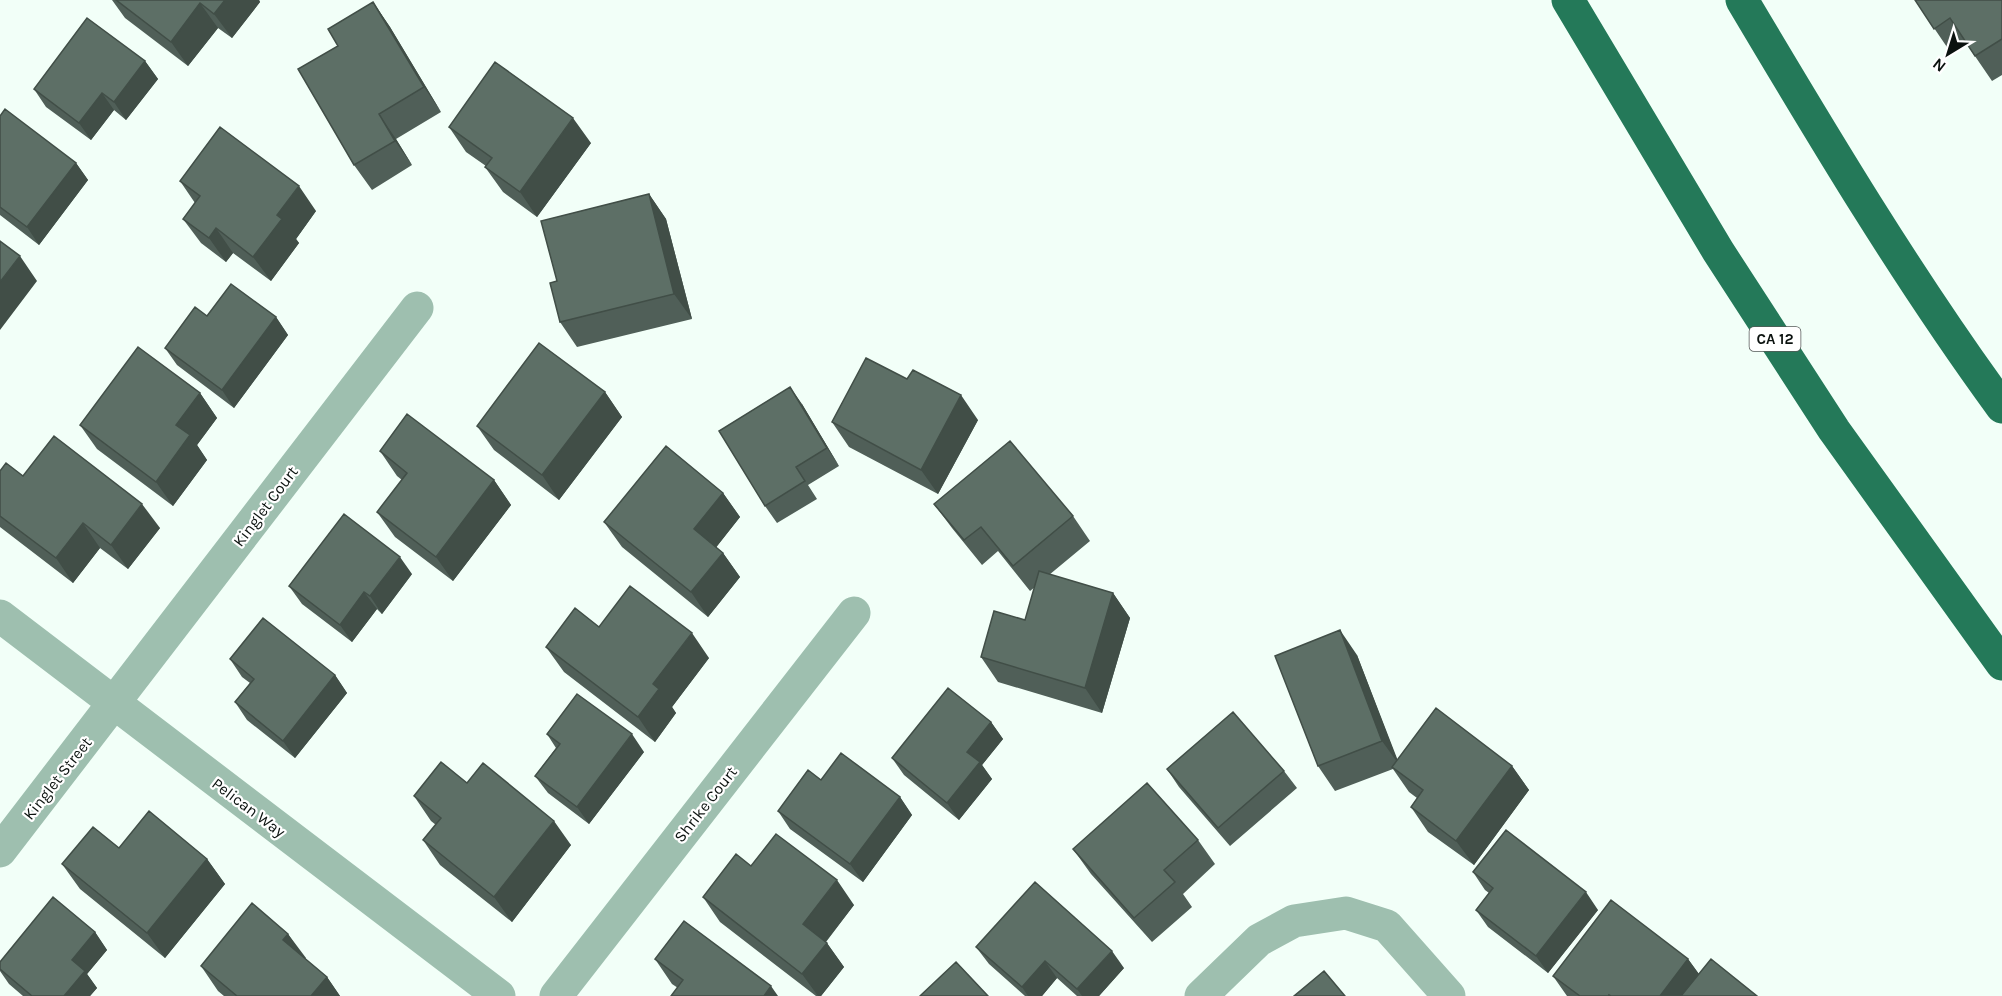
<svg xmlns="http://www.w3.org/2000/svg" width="2002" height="996" viewBox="0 0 2002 996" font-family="Karla,sans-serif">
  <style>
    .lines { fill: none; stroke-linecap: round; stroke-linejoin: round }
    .minor { stroke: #9ebfaf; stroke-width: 33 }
    .highway { stroke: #247959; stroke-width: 33 }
    .wall { fill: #505f58 }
    .shaded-wall { fill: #414e47 }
    .building { fill: #5d6f66; stroke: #414e47; stroke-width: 1.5 }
    .labels { text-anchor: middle; stroke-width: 4.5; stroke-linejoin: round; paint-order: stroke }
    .shield { fill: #fff; stroke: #545957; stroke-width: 1.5 }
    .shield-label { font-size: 15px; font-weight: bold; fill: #0b120f }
    .street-label { font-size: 16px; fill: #0b120f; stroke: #fff }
  </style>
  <rect width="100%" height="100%" fill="#f2fff8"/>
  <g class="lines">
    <path class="minor" d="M0,616L499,996
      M0,851L417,308
      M556,996L854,613
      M1201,996L1259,940L1294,921L1346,913L1387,926L1449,996"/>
    <path class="highway" d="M1568,0L1718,251L1834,430L2002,664
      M1742,0C1824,138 1907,277 2002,407"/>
  </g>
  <path class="wall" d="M112,0H259L260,2L232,38L218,28L188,66L125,18Z
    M1915,0H2002V75L1992,81L1966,43L1951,53Z
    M373,2L390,27L441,112L396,139L412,165L372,190L354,165L338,46Z
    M145,61L158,79L126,120L114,110L91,140L46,107L34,89Z
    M0,116L76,163L88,180L39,245L0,215Z
    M449,127L591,143L537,217L503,192L485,167L486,166L466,152Z
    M180,181L316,211L296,239L299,243L271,281L233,253L226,262L201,243L183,219L195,203Z
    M649,194L666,219L692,319L577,347L560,322L557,281Z
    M207,316L276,317L288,335L234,408L177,365L165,348Z
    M605,392L622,417L559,500L494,450L477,426Z
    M200,393L217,418L197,445L207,460L173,506L97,449L80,425Z
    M802,404L839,466L808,485L817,499L777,523L765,506Z
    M978,420L938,494L849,447L832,422Z
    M380,451L494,480L511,505L453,581L395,537L377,512L402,480L397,476Z
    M0,471L23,476L160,528L128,569L100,548L73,583L0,527Z
    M723,493L740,517L716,547L723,553L740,577L708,617L622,547L604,522Z
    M934,504L1073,516L1090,541L1049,575L1113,593L1130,618L1102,713L998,682L981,657L1025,620L1035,587L1030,591L998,551L982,565L952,528Z
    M412,574L382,614L377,609L352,642L302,604L289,586Z
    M599,627L709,658L672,707L676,713L655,742L564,672L546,647Z
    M1357,655L1397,760L1512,766L1529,790L1474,865L1428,832L1411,807L1417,798L1409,792L1393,769L1335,791L1318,766Z
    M230,659L335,675L347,693L295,758L247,720L235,702L250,683L242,677Z
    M991,722L1003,739L982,765L992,779L959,820L904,775L892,758Z
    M547,734L644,752L589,824L548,793L535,776L556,748Z
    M1167,769L1284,771L1297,788L1230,846L1179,787Z
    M821,780L900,797L912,815L863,882L790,829L778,811Z
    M467,783L571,845L512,922L440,865L423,840L436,825L431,821L414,796Z
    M1198,840L1215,864L1183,894L1192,907L1152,942L1091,874L1073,849Z
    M207,859L225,884L165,958L80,889L62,864Z
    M751,866L854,905L826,942L844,967L821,996H816L720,922L703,897Z
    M1473,872L1598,910L1548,973L1488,927L1476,910L1489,893L1485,890Z
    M95,932L107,950L87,974L97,988L90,996H23L9,984L0,971V969Z
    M288,934L305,959L327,977L340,996H224L218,991L201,966Z
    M976,947L1124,968L1099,996H1077L1057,978L1042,996H1025L989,964Z
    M655,959L778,996L678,988L672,984Z
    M1688,959L1699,974L1757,996H1567L1553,976Z"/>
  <path class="shaded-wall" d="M225,0H259L260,2L232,38L214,14Z
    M373,2L390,27L441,112L424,87Z
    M200,3L218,28L188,66L171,42Z
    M145,61L158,79L126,120L114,102Z
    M102,93L114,110L91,140L79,123Z
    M379,114L396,139L412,165L395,141Z
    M573,118L591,143L537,217L520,192Z
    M76,163L88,180L39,245L27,227Z
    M299,186L316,211L296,239L299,243L271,281L253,257L277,215Z
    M649,194L666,219L692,319L674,294Z
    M216,228L233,253L226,262L209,238Z
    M20,256L37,281L0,330V282Z
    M276,317L288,335L234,408L222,390Z
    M790,387L802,404L839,466L827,448Z
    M605,392L622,417L559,500L542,475Z
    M200,393L217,418L197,445L207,460L173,506L156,482L176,425Z
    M961,395L978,420L938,494L921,470Z
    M494,480L511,505L453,581L436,557Z
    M723,493L740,517L711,554L694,529Z
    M142,504L160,528L128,569L111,545Z
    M83,523L100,548L73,583L56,558Z
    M723,553L740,577L708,617L691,592Z
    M400,557L412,574L382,614L370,596Z
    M364,592L377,609L352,642L340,625Z
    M1113,593L1130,618L1102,713L1085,688Z
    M1340,630L1357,655L1400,766L1382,741Z
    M692,633L709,658L672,707L676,713L655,742L638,717L653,684Z
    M335,675L347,693L295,758L283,741Z
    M991,722L1003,739L982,765L992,779L959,820L947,803L967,752Z
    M632,734L644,752L589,824L577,807Z
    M1512,766L1529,790L1474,865L1456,841Z
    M900,797L912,815L863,882L850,864Z
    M554,821L571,845L512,922L494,897Z
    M207,859L225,884L165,958L147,933Z
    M837,880L854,905L820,949L803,924Z
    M1586,892L1598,910L1548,973L1536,956Z
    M95,932L107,950L87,974L97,988L90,996H64L72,960Z
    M288,934L306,958L301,965L283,940Z
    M827,943L844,967L821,996H818L802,974Z
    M1112,951L1124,968L1099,996H1082L1077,989Z
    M1688,959L1706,984L1696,996H1660Z
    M1045,961L1057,978L1042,996H1028L1022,987Z
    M327,977L340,996H311Z
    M771,986L778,996H764Z"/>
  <path class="building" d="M116,0H225L214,14L200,3L171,42Z
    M1915,0H2002V39L1975,56L1950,18L1934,29Z
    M373,2L424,87L379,114L395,141L354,165L298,69L338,46L328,29Z
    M87,18L145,61L114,102L102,93L79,123L34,89Z
    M495,62L573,118L520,192L485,167L492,158L449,127Z
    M5,109L76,163L27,227L0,207V116Z
    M220,127L299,186L277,215L282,219L253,257L216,228L209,238L183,219L200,196L180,181Z
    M649,194L674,294L560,322L550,283L557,281L541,221Z
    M0,241L20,256L0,282Z
    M231,284L276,317L222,390L165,348L195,307L207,316Z
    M539,343L605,392L542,475L477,426Z
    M138,347L200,393L176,425L190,435L156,482L80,425Z
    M866,358L907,379L913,370L961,395L921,470L832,422Z
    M790,387L827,448L796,467L805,481L765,506L719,431Z
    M407,414L494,480L436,557L377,512L407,473L380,451Z
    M54,436L142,504L111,545L83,523L56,558L0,516V471L6,463L23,476Z
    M1010,441L1073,516L1013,566L981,527L964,540L934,504Z
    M666,446L723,493L694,529L723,553L691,592L604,522Z
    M344,514L400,557L370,596L364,592L340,625L289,586Z
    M1039,571L1113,593L1085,688L981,657L994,611L1025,620Z
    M630,586L692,633L653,684L659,689L638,717L546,647L575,608L599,627Z
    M263,618L335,675L283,741L235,702L254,679L230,659Z
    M1340,630L1382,741L1318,766L1275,656Z
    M948,688L991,722L967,752L980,762L947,803L892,758Z
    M577,694L632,734L577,807L535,776L560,744L547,734Z
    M1436,708L1512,766L1456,841L1411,807L1423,790L1392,767Z
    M1233,712L1284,771L1218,828L1167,769Z
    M841,753L900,797L850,864L778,811L808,770L821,780Z
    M441,762L467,783L483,763L554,821L494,897L423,840L441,818L414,796Z
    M1147,783L1198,840L1164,870L1175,882L1134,918L1073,849Z
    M149,811L207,859L147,933L62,864L93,827L119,848Z
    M1506,830L1586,892L1536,956L1476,910L1493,888L1473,872Z
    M776,834L837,880L803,924L827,943L802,974L703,897L736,854L751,866Z
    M1035,882L1112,951L1077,989L1045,961L1022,987L976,947Z
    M53,897L95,932L72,960L85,971L64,996H32L0,969V962Z
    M1611,900L1688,959L1660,996H1611L1609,995V996H1580L1553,976Z
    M252,903L288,934L283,940L327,977L311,996H237L201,966Z
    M684,921L771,986L764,996H671L683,980L655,959Z
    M1711,959L1757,996H1681Z
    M956,962L988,996H920Z
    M1324,971L1345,996H1294Z"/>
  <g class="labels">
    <rect class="shield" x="1749.5" y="327" width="51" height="24" rx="4.5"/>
    <g class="shield-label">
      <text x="1775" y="344">CA 12</text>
    </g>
    <g class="street-label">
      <text transform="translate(265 506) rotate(-53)" y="6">Kinglet Court</text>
      <text transform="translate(57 778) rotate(-52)" y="6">Kinglet Street</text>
      <text transform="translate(705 804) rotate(-52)" y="6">Shrike Court</text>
      <text transform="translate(249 807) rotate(37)" y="6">Pelican Way</text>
    </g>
  </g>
  <g transform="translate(1948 54) rotate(218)" stroke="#ffffff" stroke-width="4.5" paint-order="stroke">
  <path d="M0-4.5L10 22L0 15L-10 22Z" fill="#0b120f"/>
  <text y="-9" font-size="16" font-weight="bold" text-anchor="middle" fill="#0b120f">N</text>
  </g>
</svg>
